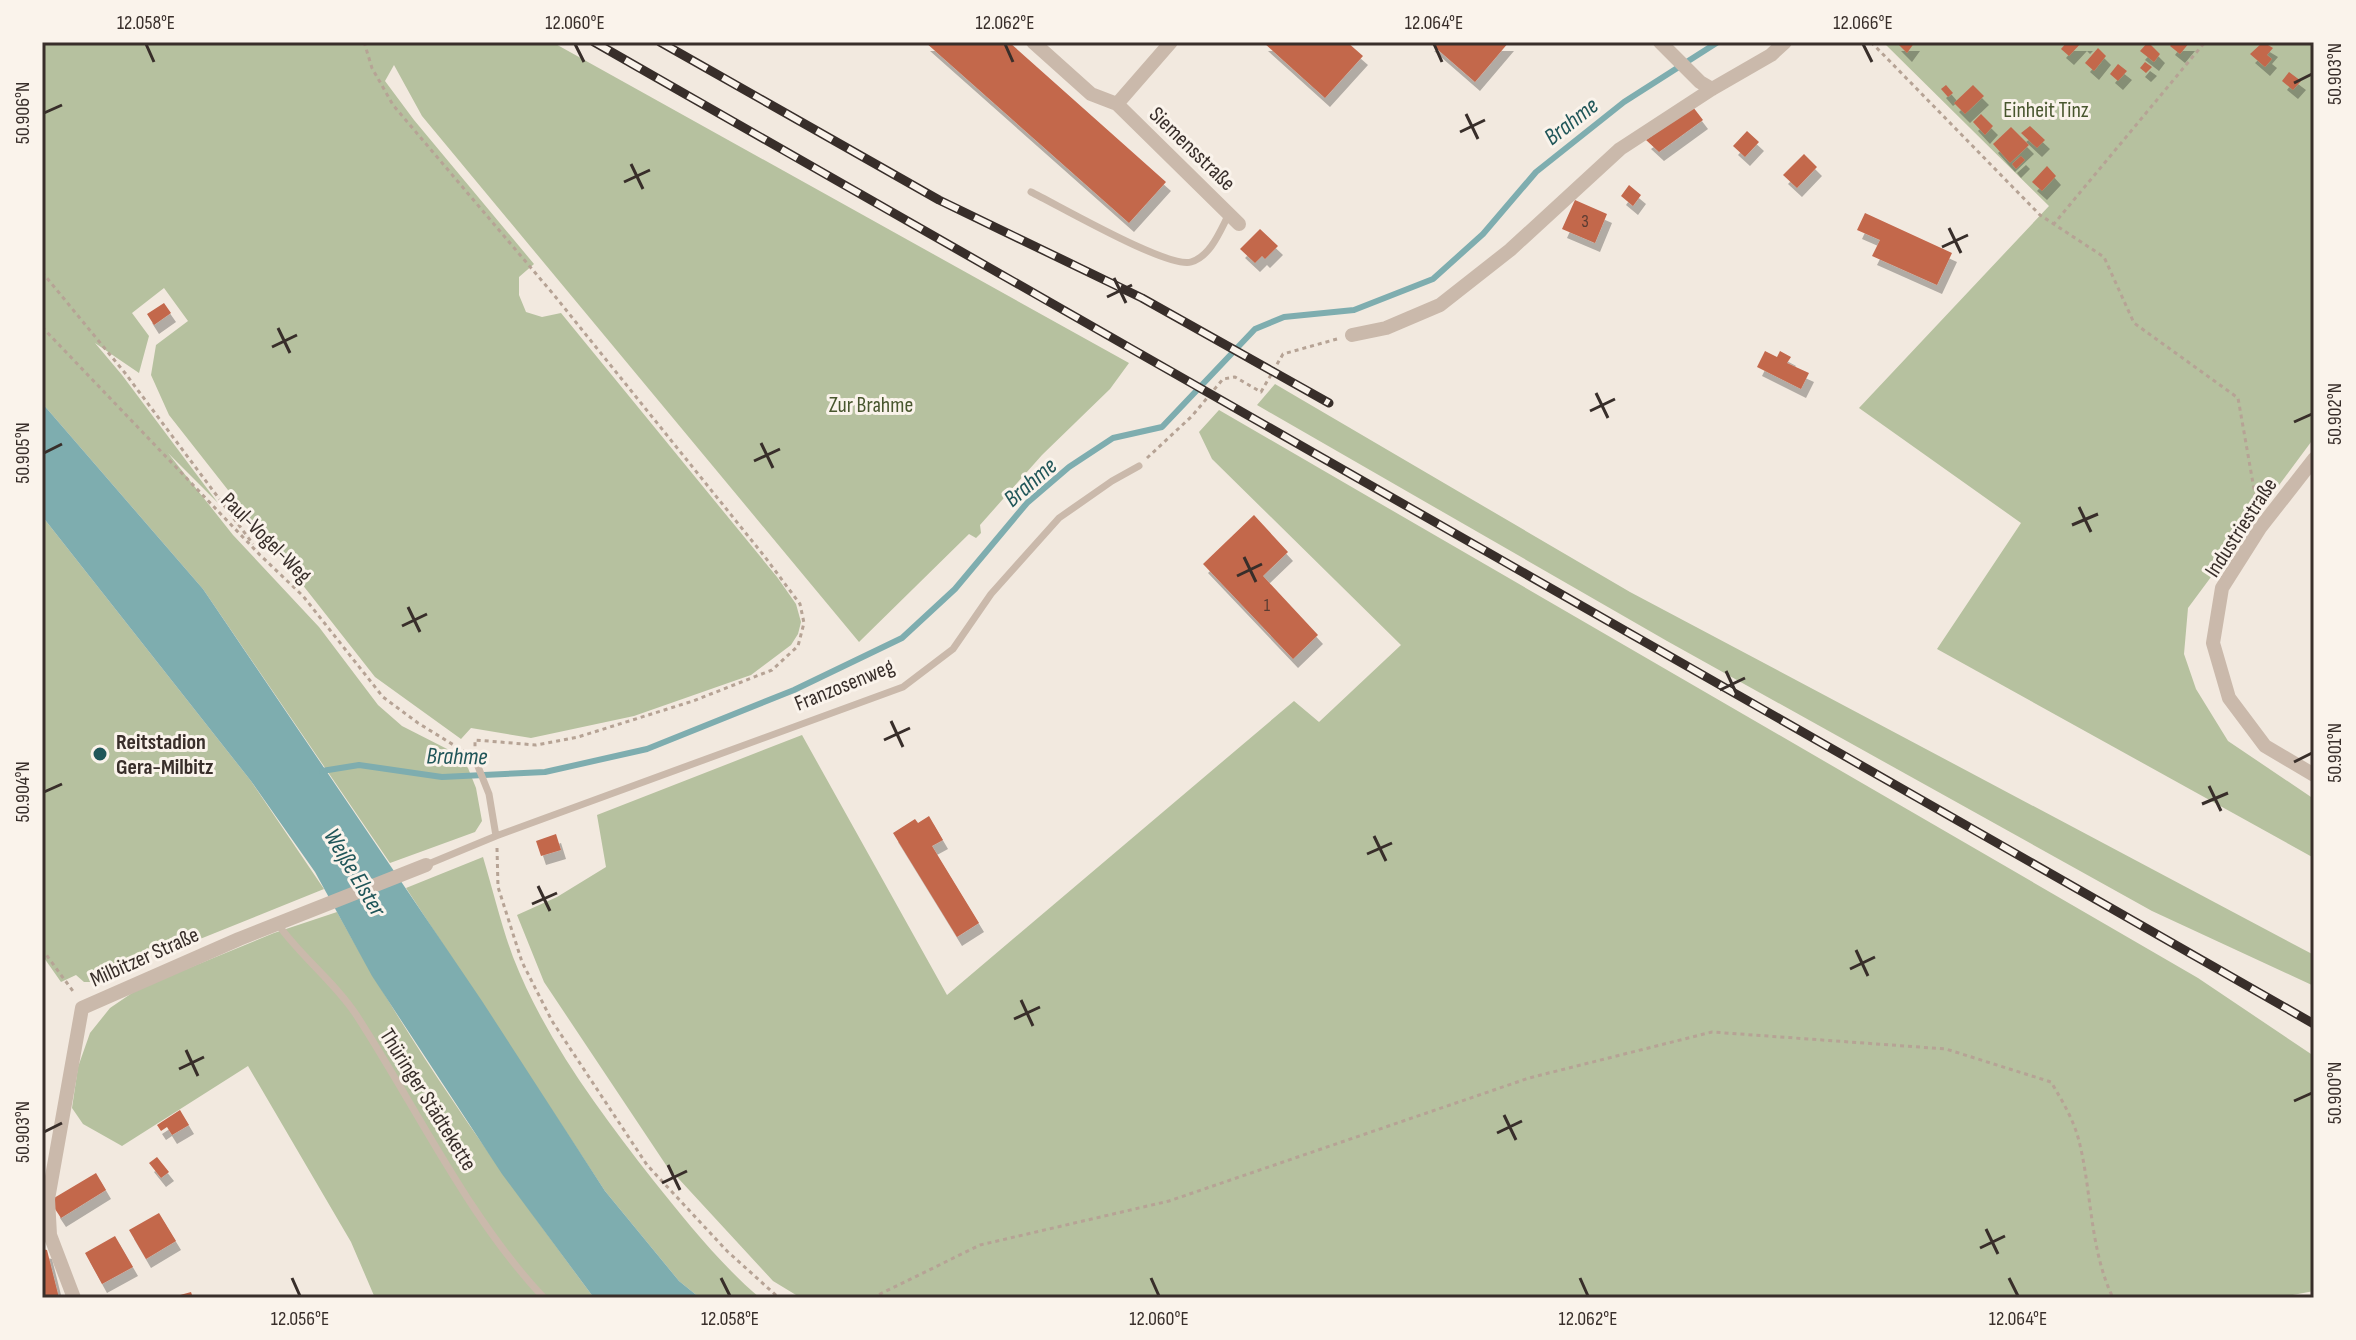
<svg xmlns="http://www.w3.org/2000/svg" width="2356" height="1340" viewBox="0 0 2356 1340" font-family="'Sofia Sans Condensed',sans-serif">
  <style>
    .green { fill: #b6c19f }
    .water { fill: #7eadaf }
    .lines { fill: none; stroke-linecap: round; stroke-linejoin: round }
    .stream { stroke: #7eadaf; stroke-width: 6 }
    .building { fill: #c3674c; filter: url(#shadow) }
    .path { stroke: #b6a395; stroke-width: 3; stroke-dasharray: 4 4; stroke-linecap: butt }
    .service { stroke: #cab9ab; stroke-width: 7 }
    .minor { stroke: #cab9ab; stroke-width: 14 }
    .rail-casing { stroke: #382e2a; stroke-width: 9 }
    .rail { stroke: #faf3eb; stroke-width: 6; stroke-dasharray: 18; stroke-linecap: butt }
    .ticks { fill: none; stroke: #382e2a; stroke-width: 3 }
    .poi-dot { fill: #205659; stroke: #faf3eb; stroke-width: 3 }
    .labels { text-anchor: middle; stroke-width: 6; stroke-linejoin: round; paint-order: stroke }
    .number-label { font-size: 18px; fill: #5b3c32 }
    .park-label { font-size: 22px; fill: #48562e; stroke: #faf3eb }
    .street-label { font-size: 22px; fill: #382e2a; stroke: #faf3eb }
    .poi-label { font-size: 22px; font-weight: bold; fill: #382e2a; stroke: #faf3eb; text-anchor: start }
    .water-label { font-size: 24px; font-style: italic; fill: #205659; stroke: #faf3eb }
    .neatline { fill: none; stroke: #382e2a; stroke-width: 3 }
    .ticks-label { font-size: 20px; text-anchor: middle; fill: #382e2a }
  </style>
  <defs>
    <filter id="shadow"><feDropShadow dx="5" dy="9" stdDeviation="0" flood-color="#0004"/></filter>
  </defs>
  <rect width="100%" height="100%" fill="#f2e9df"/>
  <path class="green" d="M42,42H552L1129,363L1110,389L1042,455L980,525L981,533L976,538L969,534L859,642L422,116L394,65L385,81L414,120L534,264L519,277V295L526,312L542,317L561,313L777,577L796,604L801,622L798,634L791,645L751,675L634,716L531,738L471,728L461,739L375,677L169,415L151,375L156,345L188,321L164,288L132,313L149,336L139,373L95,343L122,375L218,503L168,453L233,535L319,627L378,705L402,726L453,752L468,768L476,788L482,821L475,832L390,863L203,589L42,403Z
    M1883,42H2314V438L2188,608L2184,654L2196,689L2228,741L2314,799V858L1937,649L2021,523L1859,408L2049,206Z
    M1275,384L1630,592L2314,955V986L2152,911L1667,641L1257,405Z
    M1219,410L2198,978L2314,1056V1291L2277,1298H801L773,1281L666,1165L544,982L517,915L557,897L606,867L597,815L802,735L947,995L1294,701L1319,722L1401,645L1212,459L1199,432Z
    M42,516L251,781L324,889L200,939L177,938L102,982H84L76,975L61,982L42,955Z
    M483,857C493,890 501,925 513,957C545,1039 600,1112 653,1180C686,1221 720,1264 760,1298H700L679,1281L605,1191L406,888Z
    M337,912C411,1048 502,1174 594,1298H375L351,1242L248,1066L122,1146L83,1124L72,1108L78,1067L90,1033L110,1008L135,991L167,977L274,933Z"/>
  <path class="water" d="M42,403L203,589L482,1001L605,1191L679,1281L700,1298H594L502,1174L372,976L315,872L251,781L42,516Z"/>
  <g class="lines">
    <path class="stream" d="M322,771L359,765L442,777L545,772L647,749L794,690L902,638L955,589L1027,503L1069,467L1113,438L1162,427L1255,329L1284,317L1354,310L1433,279L1483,234L1536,172L1624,102L1718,42"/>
  </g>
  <path class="building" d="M925,42H1009L1166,182L1129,223Z
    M1263,42H1347L1363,56L1325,98Z
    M1429,42H1509L1475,82Z
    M1896,42H1915L1907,53Z
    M2067,42H2088L2085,45L2082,42L2069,56L2061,49Z
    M2148,42L2160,54L2154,62L2140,51Z
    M2173,42H2190L2180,54L2170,46Z
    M2263,42L2273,48L2267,55L2272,59L2265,67L2250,54Z
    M2098,48L2106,56L2094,71L2085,63Z
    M2145,62L2152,67L2146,73L2140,68Z
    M2118,64L2127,71L2118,81L2110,74Z
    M2289,72L2301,81L2293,90L2282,81Z
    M1946,85L1953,93L1948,97L1941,89Z
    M1973,85L1984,96L1965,114L1954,103Z
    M1693,107L1703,120L1659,152L1646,140Z
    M1981,114L1993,126L1985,135L1973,122Z
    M2030,126L2045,140L2037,148L2021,133Z
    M2011,127L2029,145L2010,163L1993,144Z
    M1747,131L1759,142L1745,157L1733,146Z
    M1804,154L1817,167L1797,188L1783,175Z
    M2021,156L2025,160L2016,169L2012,164Z
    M2047,166L2056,176L2042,191L2032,182Z
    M1629,185L1641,195L1633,206L1621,196Z
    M1575,200L1607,214L1595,243L1562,229Z
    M1865,213L1952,253L1937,285L1872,256L1880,240L1857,230Z
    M1260,229L1278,246L1265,259L1262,256L1255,263L1240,249Z
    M164,303L171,313L154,325L147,314Z
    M1765,351L1777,357L1780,351L1791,357L1787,363L1809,373L1801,389L1757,367Z
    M1254,515L1288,552L1263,576L1318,635L1293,659L1203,564Z
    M929,816L943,840L932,846L979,923L957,937L893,833L915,819L918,823Z
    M556,834L561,850L541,856L536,841Z
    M180,1110L189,1125L172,1135L167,1127L161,1131L157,1125Z
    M157,1157L169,1172L161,1178L149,1163Z
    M96,1173L106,1190L61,1218L55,1209L54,1198Z
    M159,1213L176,1241L146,1259L129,1230Z
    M115,1236L133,1267L102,1284L85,1253Z
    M42,1249L47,1250L59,1298H42Z
    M191,1292L193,1298H173V1297Z"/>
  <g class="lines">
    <path class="path" d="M364,42L372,68L393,105L554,295L765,557L800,604L804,623L798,646L772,670L693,701L578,737L536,745L475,740V747
      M1871,42L2040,215L2104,257L2134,323L2238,398L2257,506
      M2053,225L2205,42
      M42,272L125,373L253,544
      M42,327L260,555L303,596L383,697L418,723L465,752
      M1147,458L1192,416L1223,379L1235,377L1261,392L1283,354L1337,339
      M497,848L498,887L522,962L552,1021L647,1165L727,1251L779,1298
      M42,949L75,994
      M872,1298L980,1245L1169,1201L1529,1078L1712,1032L1946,1049L2051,1082C2063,1102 2075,1122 2080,1145C2092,1196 2090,1250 2113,1298"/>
    <path class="service" d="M1031,192C1058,205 1168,269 1191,262C1211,256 1220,231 1229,214
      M475,759L489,794L496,836
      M426,865L496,836L903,687L953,649L991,594L1059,518L1112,481L1139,466
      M277,923C301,957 335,982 357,1016C418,1110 467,1216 544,1298"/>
    <path class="minor" d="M1033,42L1091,94L1117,104
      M1171,42L1117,104L1239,224
      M1660,42L1700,82L1712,89
      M1352,335L1386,328L1440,305L1510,250L1620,149L1712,89L1771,55L1785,42
      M2314,459L2260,528L2222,588L2213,643L2229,698L2265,746L2314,775
      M74,1298L50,1235L48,1199L82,1008L239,939L426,865"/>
    <g class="rail-casing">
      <path id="rail" d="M594,42L2314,1024
        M660,42L939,200L1142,298L1329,403"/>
    </g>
    <use href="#rail" class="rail"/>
  </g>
  <path class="ticks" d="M146,44L154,62M575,44L584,62M1005,44L1013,62M1434,44L1442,62M1863,44L1872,62M2294,83L2312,74M44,113L62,105M1466,114L1478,139M1460,132L1485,120M631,164L643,189M624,182L650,170M1949,228L1961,253M1942,247L1968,235M1114,278L1126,303M1107,297L1132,285M278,328L290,353M272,347L297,335M1596,393L1608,418M1590,411L1615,399M2294,422L2312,414M761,443L773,468M44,453L62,444M754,461L780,449M2079,507L2091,532M2072,525L2098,514M1244,557L1256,582M1237,576L1262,564M408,607L420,632M402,626L427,614M1726,671L1738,697M1720,690L1745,678M891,721L903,747M884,740L910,728M2294,762L2312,753M2209,786L2221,811M44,792L62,784M2202,804L2228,793M1374,836L1386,861M1367,854L1392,843M538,886L550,911M532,904L557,893M1856,950L1868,976M1850,969L1875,957M1021,1000L1033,1026M1014,1019L1040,1007M186,1050L198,1076M179,1069L204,1057M2294,1101L2312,1093M1504,1115L1516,1140M44,1132L62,1123M1497,1133L1522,1121M668,1165L680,1190M662,1183L687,1171M1986,1229L1998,1254M1980,1248L2005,1236M292,1278L300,1296M721,1278L730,1296M1151,1278L1159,1296M1580,1278L1588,1296M2009,1278L2018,1296"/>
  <circle class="poi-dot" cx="100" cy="754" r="8"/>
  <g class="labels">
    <g class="number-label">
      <text x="1585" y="227">3</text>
      <text x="1267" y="611">1</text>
    </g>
    <g class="park-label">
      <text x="2046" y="117">Einheit Tinz</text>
      <text x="871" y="412">Zur Brahme</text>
    </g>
    <g class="street-label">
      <text transform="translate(1193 148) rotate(44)" y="8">Siemensstraße</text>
      <text transform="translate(2240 527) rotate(-57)" y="8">Industriestraße</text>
      <text transform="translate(267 537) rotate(45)" y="8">Paul-Vogel-Weg</text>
      <text transform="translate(844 684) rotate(-22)" y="8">Franzosenweg</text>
      <text transform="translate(144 956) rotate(-24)" y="8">Milbitzer Straße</text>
      <text transform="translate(429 1099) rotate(58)" y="8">Thüringer Städtekette</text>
    </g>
    <g class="poi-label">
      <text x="116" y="749">Reitstadion<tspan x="116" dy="25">Gera-Milbitz</tspan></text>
    </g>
    <g class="water-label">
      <text transform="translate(1571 121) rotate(-38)" y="8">Brahme</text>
      <text transform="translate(1030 482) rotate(-41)" y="8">Brahme</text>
      <text transform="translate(457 756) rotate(1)" y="8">Brahme</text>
      <text transform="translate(355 872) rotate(59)" y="8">Weiße Elster</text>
    </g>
  </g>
  <rect width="2356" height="1340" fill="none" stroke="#faf3eb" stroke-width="88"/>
  <rect x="44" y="44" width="2268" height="1252" class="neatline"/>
  <g class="ticks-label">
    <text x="146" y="29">12.058°E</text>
    <text x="575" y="29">12.060°E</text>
    <text x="1005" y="29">12.062°E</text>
    <text x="1434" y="29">12.064°E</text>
    <text x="1863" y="29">12.066°E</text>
    <text transform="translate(2334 74) rotate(-90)" y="7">50.903°N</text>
    <text transform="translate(22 113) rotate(-90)" y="7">50.906°N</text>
    <text transform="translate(2334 414) rotate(-90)" y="7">50.902°N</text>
    <text transform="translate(22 453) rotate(-90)" y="7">50.905°N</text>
    <text transform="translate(2334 753) rotate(-90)" y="7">50.901°N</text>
    <text transform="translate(22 792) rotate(-90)" y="7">50.904°N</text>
    <text transform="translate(2334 1093) rotate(-90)" y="7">50.900°N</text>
    <text transform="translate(22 1132) rotate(-90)" y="7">50.903°N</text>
    <text x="300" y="1325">12.056°E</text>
    <text x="730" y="1325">12.058°E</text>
    <text x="1159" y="1325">12.060°E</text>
    <text x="1588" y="1325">12.062°E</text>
    <text x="2018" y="1325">12.064°E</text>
  </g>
</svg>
